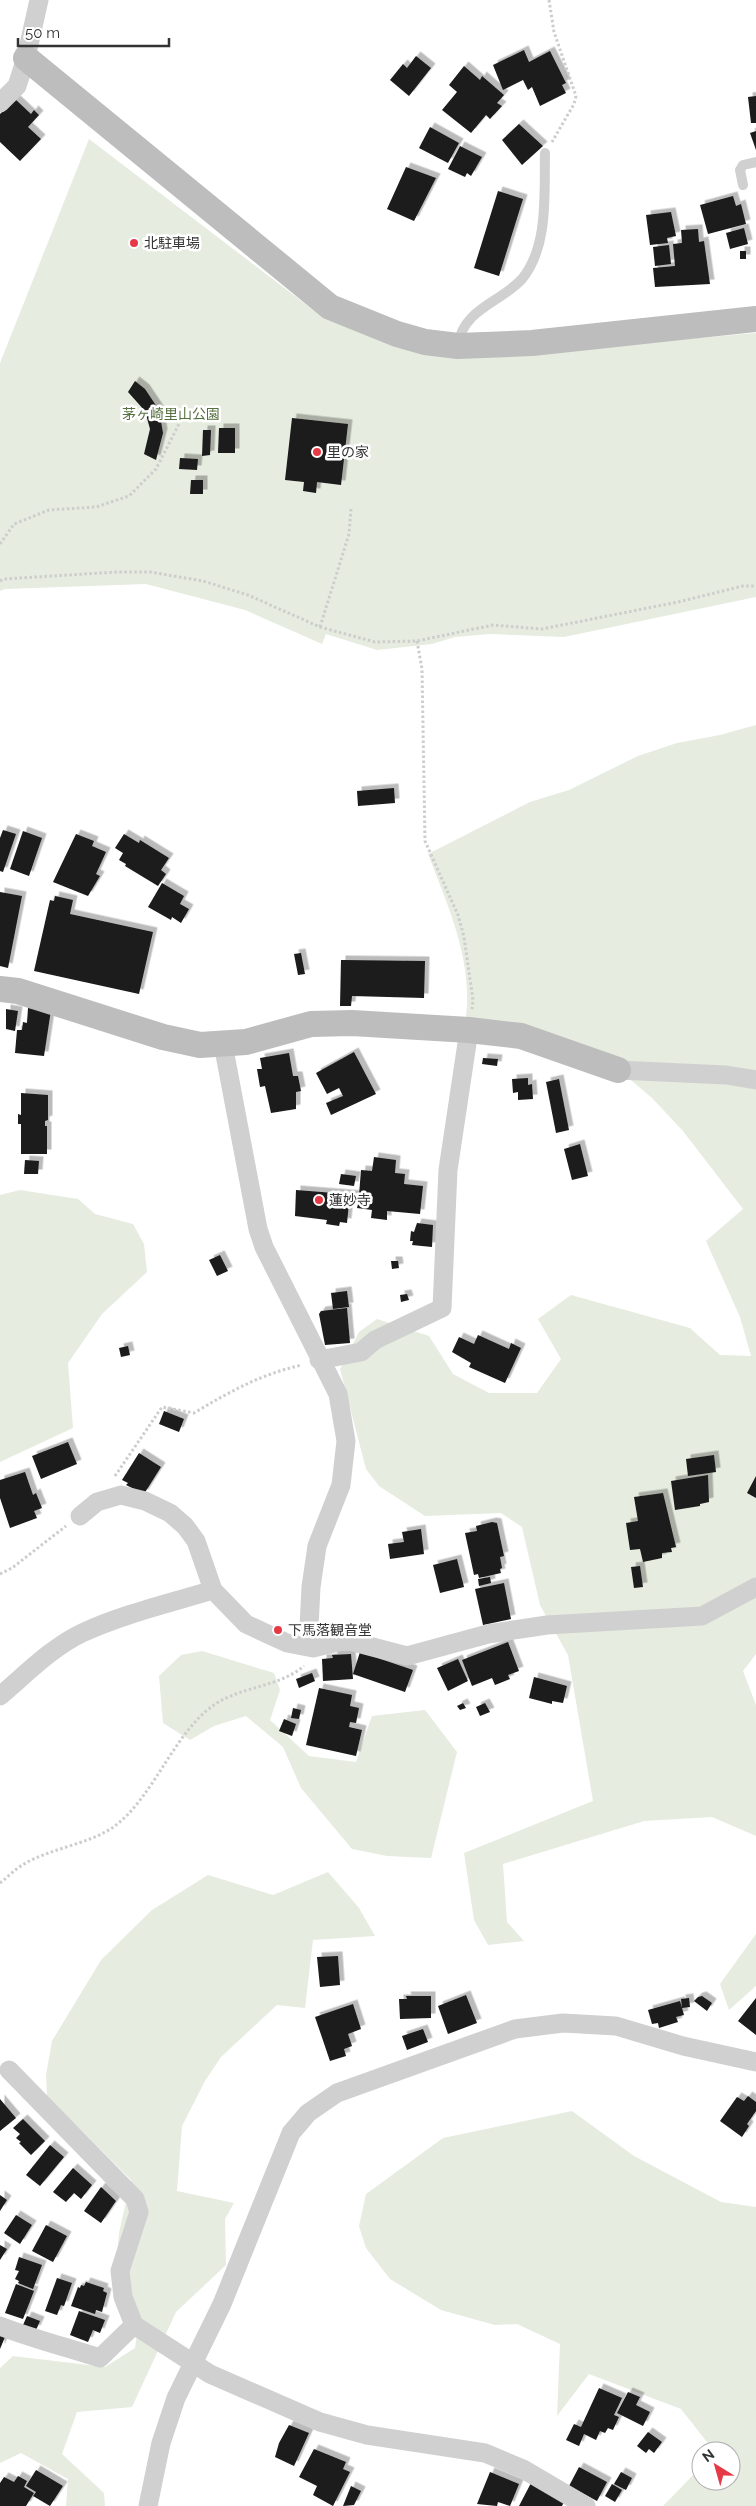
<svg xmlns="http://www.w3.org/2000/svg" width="756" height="2506" viewBox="0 0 756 2506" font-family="Raleway,'Noto Sans JP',sans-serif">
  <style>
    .green { fill: #e6ecdf }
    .building { fill: #1a1a1a; filter: url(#shadow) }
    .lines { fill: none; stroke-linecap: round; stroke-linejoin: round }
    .path { stroke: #cdcdcd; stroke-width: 3; stroke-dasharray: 2.5 2.5; stroke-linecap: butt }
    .lane { stroke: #d0d0d0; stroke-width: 10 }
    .street { stroke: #d0d0d0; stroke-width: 19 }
    .secondary { stroke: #bdbdbd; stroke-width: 26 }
    .poi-dot { fill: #e63946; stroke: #fff; stroke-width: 2 }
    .labels { text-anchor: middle; stroke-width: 5; stroke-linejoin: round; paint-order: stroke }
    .poi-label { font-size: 14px; fill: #333; stroke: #fff; text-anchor: start }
    .park-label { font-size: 14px; fill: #56703f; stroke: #fff }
  </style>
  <defs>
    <filter id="shadow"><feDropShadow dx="4.5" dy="-4.5" stdDeviation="0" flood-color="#0004"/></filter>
  </defs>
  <rect width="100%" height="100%" fill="#fff"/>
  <path class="green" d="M89,139L325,319L413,352L472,358L756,333V597L564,637L490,634L455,637L432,644L377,650L326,634L322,644L245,610L146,584L5,589L0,591V363Z
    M756,725V1654L743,1671L756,1705V1836L712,1817L644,1821L503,1864L507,1922L524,1941L488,1945L474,1920L464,1853L593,1801L568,1655L540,1605L522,1527L501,1513L425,1516L379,1486L366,1469L340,1369L359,1332L377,1319L429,1336L453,1374L489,1393H537L561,1359L538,1319L571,1295L690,1328L720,1355L751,1356L740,1317L706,1241L743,1209L683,1131L652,1098L599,1053L466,1017C473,960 448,906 428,854L530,802L569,790L638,756L677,743L720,735Z
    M20,1190L78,1199L95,1214L133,1224L144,1244L147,1272L102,1314L68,1363L73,1428L0,1462V1195Z
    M202,1651L274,1673L280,1690L270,1720L309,1756L356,1762L372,1716L425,1710L457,1752L431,1858L387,1856L352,1849L301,1788L283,1747L246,1716L214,1726L190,1740L163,1723L159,1676L181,1655Z
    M328,1872L359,1908L375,1936L313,1940L305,2008L277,2005L221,2057L205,2081L182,2126L177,2191L234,2203L225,2219L226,2265L176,2312L132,2407L77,2412L62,2454L104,2493L105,2506H66L68,2479L21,2453L0,2463V2368L13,2356L105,2367L135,2348L140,2316L116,2265L119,2233L131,2180L47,2096L46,2075L52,2041L101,1960L152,1910L208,1875L273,1895Z
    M756,1934V1986L729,2010L720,1984Z
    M572,2111L634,2156L721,2202L756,2207V2506H663L701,2467V2481H731V2451H714L681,2409L589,2374L557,2416L560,2344L517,2324L495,2325L441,2310L390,2279L366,2248L359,2226L366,2194L443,2138Z"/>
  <path class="building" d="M524,50L529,62L550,51L566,83L562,85L566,93L540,106L532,87L528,90L523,80L503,90L493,65Z
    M416,56L431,68L409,96L390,80L403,64L407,68Z
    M464,66L480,80L482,76L504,95L497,103L502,106L490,119L486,115L471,133L442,110L457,92L449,85Z
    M756,96V123H751L748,97Z
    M15,99L31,114L34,110L39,115L28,127L41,139L20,161L0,142V114Z
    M519,124L543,146L522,165L502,140Z
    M430,127L459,143L448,163L419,148Z
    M756,131V150L750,133Z
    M460,146L482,157L471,176L467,173L465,177L448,169Z
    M406,167L436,178L414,221L387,209Z
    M498,191L523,199L499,276L474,268Z
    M733,196L736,206L741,204L746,224L708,234L700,205Z
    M671,212L676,236L667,238L668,243L650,245L646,215Z
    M744,228L748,244L730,249L726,233Z
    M698,229L699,242L704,241L710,284L655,287L653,268L675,266L673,244L682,243L681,230Z
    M669,245L671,264L655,266L653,247Z
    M740,251H746V259H740Z
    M135,381L145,389L159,410L163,433L156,460L144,454L150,429L145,411L128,392Z
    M292,418L348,424L341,485L317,482L316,493L303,491L304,482L285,480Z
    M219,428H235V453H218Z
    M203,430H211L210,455L202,456Z
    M180,458L198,459L197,470L179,469Z
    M191,480H203V494H190Z
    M394,788L395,803L358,806L357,791Z
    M3,830L16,834L3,872L0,871V838Z
    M23,831L42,838L29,876L10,869Z
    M76,834L94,841L92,846L106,852L96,874L100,876L88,896L53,882Z
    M124,834L139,843L140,840L169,858L161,870L166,874L158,886L125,866L126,864L119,860L123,853L115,848Z
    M162,883L184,896L180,904L189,909L181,923L172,917L171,920L148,907Z
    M0,892L22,896L8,968L0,966Z
    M55,896L73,900L70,914L153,932L139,994L34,971L50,900L54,901Z
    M301,953L305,974L298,975L294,954Z
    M341,960L425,961L424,998L352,996L351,1006H340Z
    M28,1008L51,1010L44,1056L15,1053L17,1030H22L23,1022L27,1023Z
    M6,1009L18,1011L15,1031L6,1029Z
    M354,1052L376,1094L331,1115L326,1103L343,1096L339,1088L327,1094L316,1073Z
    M289,1053L293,1076H298L301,1091L296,1092V1109L271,1113L265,1086L260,1087L257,1069H262L260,1058Z
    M483,1058L498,1059L497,1066L482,1064Z
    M528,1078V1085L532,1084L533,1099L518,1100V1092L513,1093L512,1079Z
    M559,1079L569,1130L556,1133L546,1082Z
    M21,1093L48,1095V1120L45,1121V1126H47V1154H21V1124H18V1114L21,1115Z
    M580,1144L588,1176L572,1180L564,1149Z
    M374,1157L396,1160L395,1173L405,1174L404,1184L423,1186L420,1214L387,1211V1220L371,1218L372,1210L357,1208L358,1204L349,1203L347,1223L340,1222L339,1226L326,1224L327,1220L295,1216L296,1190L359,1195L361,1170L372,1171Z
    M25,1160L39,1161L38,1174H24Z
    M341,1174L356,1176L354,1186L339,1184Z
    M417,1223L433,1225L432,1247L412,1245L413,1241H410L411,1231L414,1232Z
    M220,1255L228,1271L217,1276L209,1260Z
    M391,1261H398L399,1268L392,1269Z
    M347,1291L349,1307L333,1309L331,1293Z
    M407,1294L409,1300L401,1302L400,1295Z
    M347,1308L350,1343L325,1345L319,1314L321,1311Z
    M478,1335L509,1349L511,1343L521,1348L505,1383L469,1367L471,1363L452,1352L459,1337L474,1344Z
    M128,1346L130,1355L121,1357L119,1348Z
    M164,1411L184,1419L179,1432L159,1424Z
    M68,1442L77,1464L41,1479L32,1456Z
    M139,1453L161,1467L144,1494L126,1485L128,1483L122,1480Z
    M714,1455L716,1472L688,1476L686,1459Z
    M25,1472L33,1495L36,1493L42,1508L34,1511L37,1518L10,1528L0,1498V1480Z
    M708,1475L709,1502L700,1504V1506L675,1510L671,1481Z
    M756,1476V1498L747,1493Z
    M663,1493L676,1547L671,1548L672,1552L662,1553V1558L643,1562L640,1549L630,1550L626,1523L638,1521L634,1497Z
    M492,1522L497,1523L504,1556L500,1557L502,1568L500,1569L501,1573L479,1578L478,1574L474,1575L465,1533L477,1531L476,1526Z
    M421,1529L424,1554L390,1559L388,1544L404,1542L402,1532Z
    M457,1559L464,1587L440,1593L433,1565Z
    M640,1566L643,1587L634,1588L631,1567Z
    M490,1577L491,1583L479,1586L478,1579Z
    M504,1583L511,1619L483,1625L475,1589Z
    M508,1642L519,1671L508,1675L510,1679L495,1685L492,1678L472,1686L462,1660Z
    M360,1652L413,1670L405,1692L353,1674Z
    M351,1654L353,1679L323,1681L322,1659L333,1658L332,1655Z
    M458,1659L468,1681L448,1691L437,1668Z
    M312,1673L315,1681L299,1688L296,1679Z
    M534,1677L567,1686L563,1703L552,1701V1704L529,1698Z
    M319,1688L352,1695L350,1706L359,1708L356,1723L350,1722L349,1727L362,1730L356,1756L306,1745Z
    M463,1703L466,1708L460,1710L457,1706Z
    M485,1703L490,1712L480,1716L476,1707Z
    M293,1708L301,1710L299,1719L291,1718Z
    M284,1719L296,1724L292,1736L279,1731Z
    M338,1956L340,1985L320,1987L317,1957Z
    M466,1995L477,2023L448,2034L438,2006Z
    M406,1996H431V2018L400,2019L399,1999H407Z
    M702,1996L712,2003L707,2011L694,2001L698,1997Z
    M689,1998L690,2007L682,2008L681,1999Z
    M756,1998V2035L738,2021Z
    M680,2001L684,2015L676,2017L678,2022L659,2028L658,2023L652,2024L648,2010Z
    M353,2004L361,2029L348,2034L352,2046L344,2049L346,2056L330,2061L315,2017Z
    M423,2029L428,2042L407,2050L402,2036Z
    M748,2096L756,2102V2111L747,2124L749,2126L742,2137L720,2121L737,2097L744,2101Z
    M0,2099L16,2118L0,2131Z
    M23,2119L45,2141L31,2155L19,2143L21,2142L16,2138L20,2134L13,2128Z
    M50,2145L64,2157L40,2186L26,2175Z
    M73,2168L92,2185L81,2199L74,2193L66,2202L53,2192Z
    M101,2187L116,2201L101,2223L84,2211Z
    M0,2195L7,2200L0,2211Z
    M16,2215L32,2225L20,2244L4,2233Z
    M46,2225L67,2236L53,2262L32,2251Z
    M0,2245L7,2249L0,2260Z
    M19,2257L42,2265L33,2289L18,2283L19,2281L15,2279L19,2271L15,2270Z
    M57,2278L72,2283L64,2306L61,2305L57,2315L45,2311Z
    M86,2282L104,2288L103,2291L107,2293L102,2312L96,2310L95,2314L71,2306L78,2287L80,2288L81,2285L84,2286Z
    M16,2284L34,2291L23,2319L5,2313Z
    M79,2311L105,2320L100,2333L93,2330L88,2342L70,2335Z
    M27,2316L40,2321L36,2330L23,2325Z
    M0,2335L5,2337L0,2349Z
    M599,2388L622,2398L614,2415L619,2417L613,2430L608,2428L605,2433L600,2431L596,2440L584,2434L579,2446L566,2440L574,2424L581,2427Z
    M628,2392L640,2397L636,2405L650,2412L643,2426L617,2413Z
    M289,2425L309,2433L294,2466L275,2457L279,2443Z
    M648,2432L662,2442L654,2453L649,2449L646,2453L637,2446Z
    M314,2449L346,2462L343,2469L350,2472L333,2506L313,2495L317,2486L299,2477Z
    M579,2467L607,2482L597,2501L569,2486Z
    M36,2470L63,2486L50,2506L33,2496L36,2492L26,2486Z
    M490,2472L519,2484L510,2506L498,2502L497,2506L477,2504Z
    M621,2472L632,2478L626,2490L614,2484Z
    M18,2476L27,2481L24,2487L34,2493L26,2506H0V2483L4,2477L14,2482Z
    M531,2483L564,2502L562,2506H519Z
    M612,2484L622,2490L615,2502L605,2496Z
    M351,2486L361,2491L354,2505L343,2506Z"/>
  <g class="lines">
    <path class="path" d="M549,0L554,32L576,96L574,104L552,142
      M0,544L14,524L49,510L96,507L129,496L156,469L180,422
      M0,581L4,579L117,572H150L203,581L248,595L320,627L375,642L417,641L493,625L542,629L678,602L743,586H756
      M320,627L349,534L351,509
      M417,641L422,669L425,841L458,915L464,937L473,1000L472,1009
      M115,1476L162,1407L194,1413C229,1392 261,1374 302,1365
      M0,1574L12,1568L66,1526
      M0,1883C8,1877 15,1869 24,1864C49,1849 88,1844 112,1828C154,1799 174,1730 217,1703C244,1686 279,1687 304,1666"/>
    <path class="lane" d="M743,185L740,170L743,165L756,162
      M458,345C463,309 500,303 522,279C549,246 544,193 545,153"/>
    <path class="street" d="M0,103L17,86L26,58L39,0
      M223,1044L258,1229L264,1247L338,1394L346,1441L341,1485L317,1546L311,1587L309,1627L313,1648
      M618,1070L726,1075L756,1080
      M319,1360L361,1352L375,1340L442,1308L448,1170L469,1030
      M80,1516L97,1502L121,1495L145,1501L170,1513L185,1526L196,1541L213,1590L246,1624L287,1643L313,1648L346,1640L407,1656L488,1634L547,1625L702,1616L756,1587
      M0,1696C26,1674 51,1648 82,1633C123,1614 170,1603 213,1590
      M9,2070L135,2199L139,2212L120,2271L123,2297L134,2325L210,2374L320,2422L367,2435L485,2453L523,2469L586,2506
      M0,2326C34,2339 66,2347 100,2358L134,2325
      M148,2506L161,2443L176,2398L222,2304L291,2133L308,2113L337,2093L515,2029L563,2023L616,2026L683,2046L756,2062"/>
    <path class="secondary" d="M26,58L330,307L397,334L425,342L458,346L532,343L756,319
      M0,989L18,991L163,1037L200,1045L246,1042L311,1024L352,1023L469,1030L521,1036L618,1070"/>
  </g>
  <g class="poi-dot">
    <circle cx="134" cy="243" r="5"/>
    <circle cx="317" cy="452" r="5"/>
    <circle cx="319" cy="1200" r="5"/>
    <circle cx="278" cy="1630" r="5"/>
  </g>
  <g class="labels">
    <g class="poi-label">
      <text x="144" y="248">北駐車場</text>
      <text x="327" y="457">里の家</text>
      <text x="329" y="1205">蓮妙寺</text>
      <text x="288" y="1635">下馬落観音堂</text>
    </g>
    <g class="park-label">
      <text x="171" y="419">茅ヶ崎里山公園</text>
    </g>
  </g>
  <g transform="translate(716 2466) rotate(323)"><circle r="24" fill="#ffffff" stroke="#adadad"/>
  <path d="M0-4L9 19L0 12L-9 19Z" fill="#e63946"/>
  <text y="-8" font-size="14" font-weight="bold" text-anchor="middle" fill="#333333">N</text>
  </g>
  <path d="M18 38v8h151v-8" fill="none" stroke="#333333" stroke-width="2.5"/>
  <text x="25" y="38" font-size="15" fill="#333333" stroke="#ffffff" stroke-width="4" paint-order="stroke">50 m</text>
</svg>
